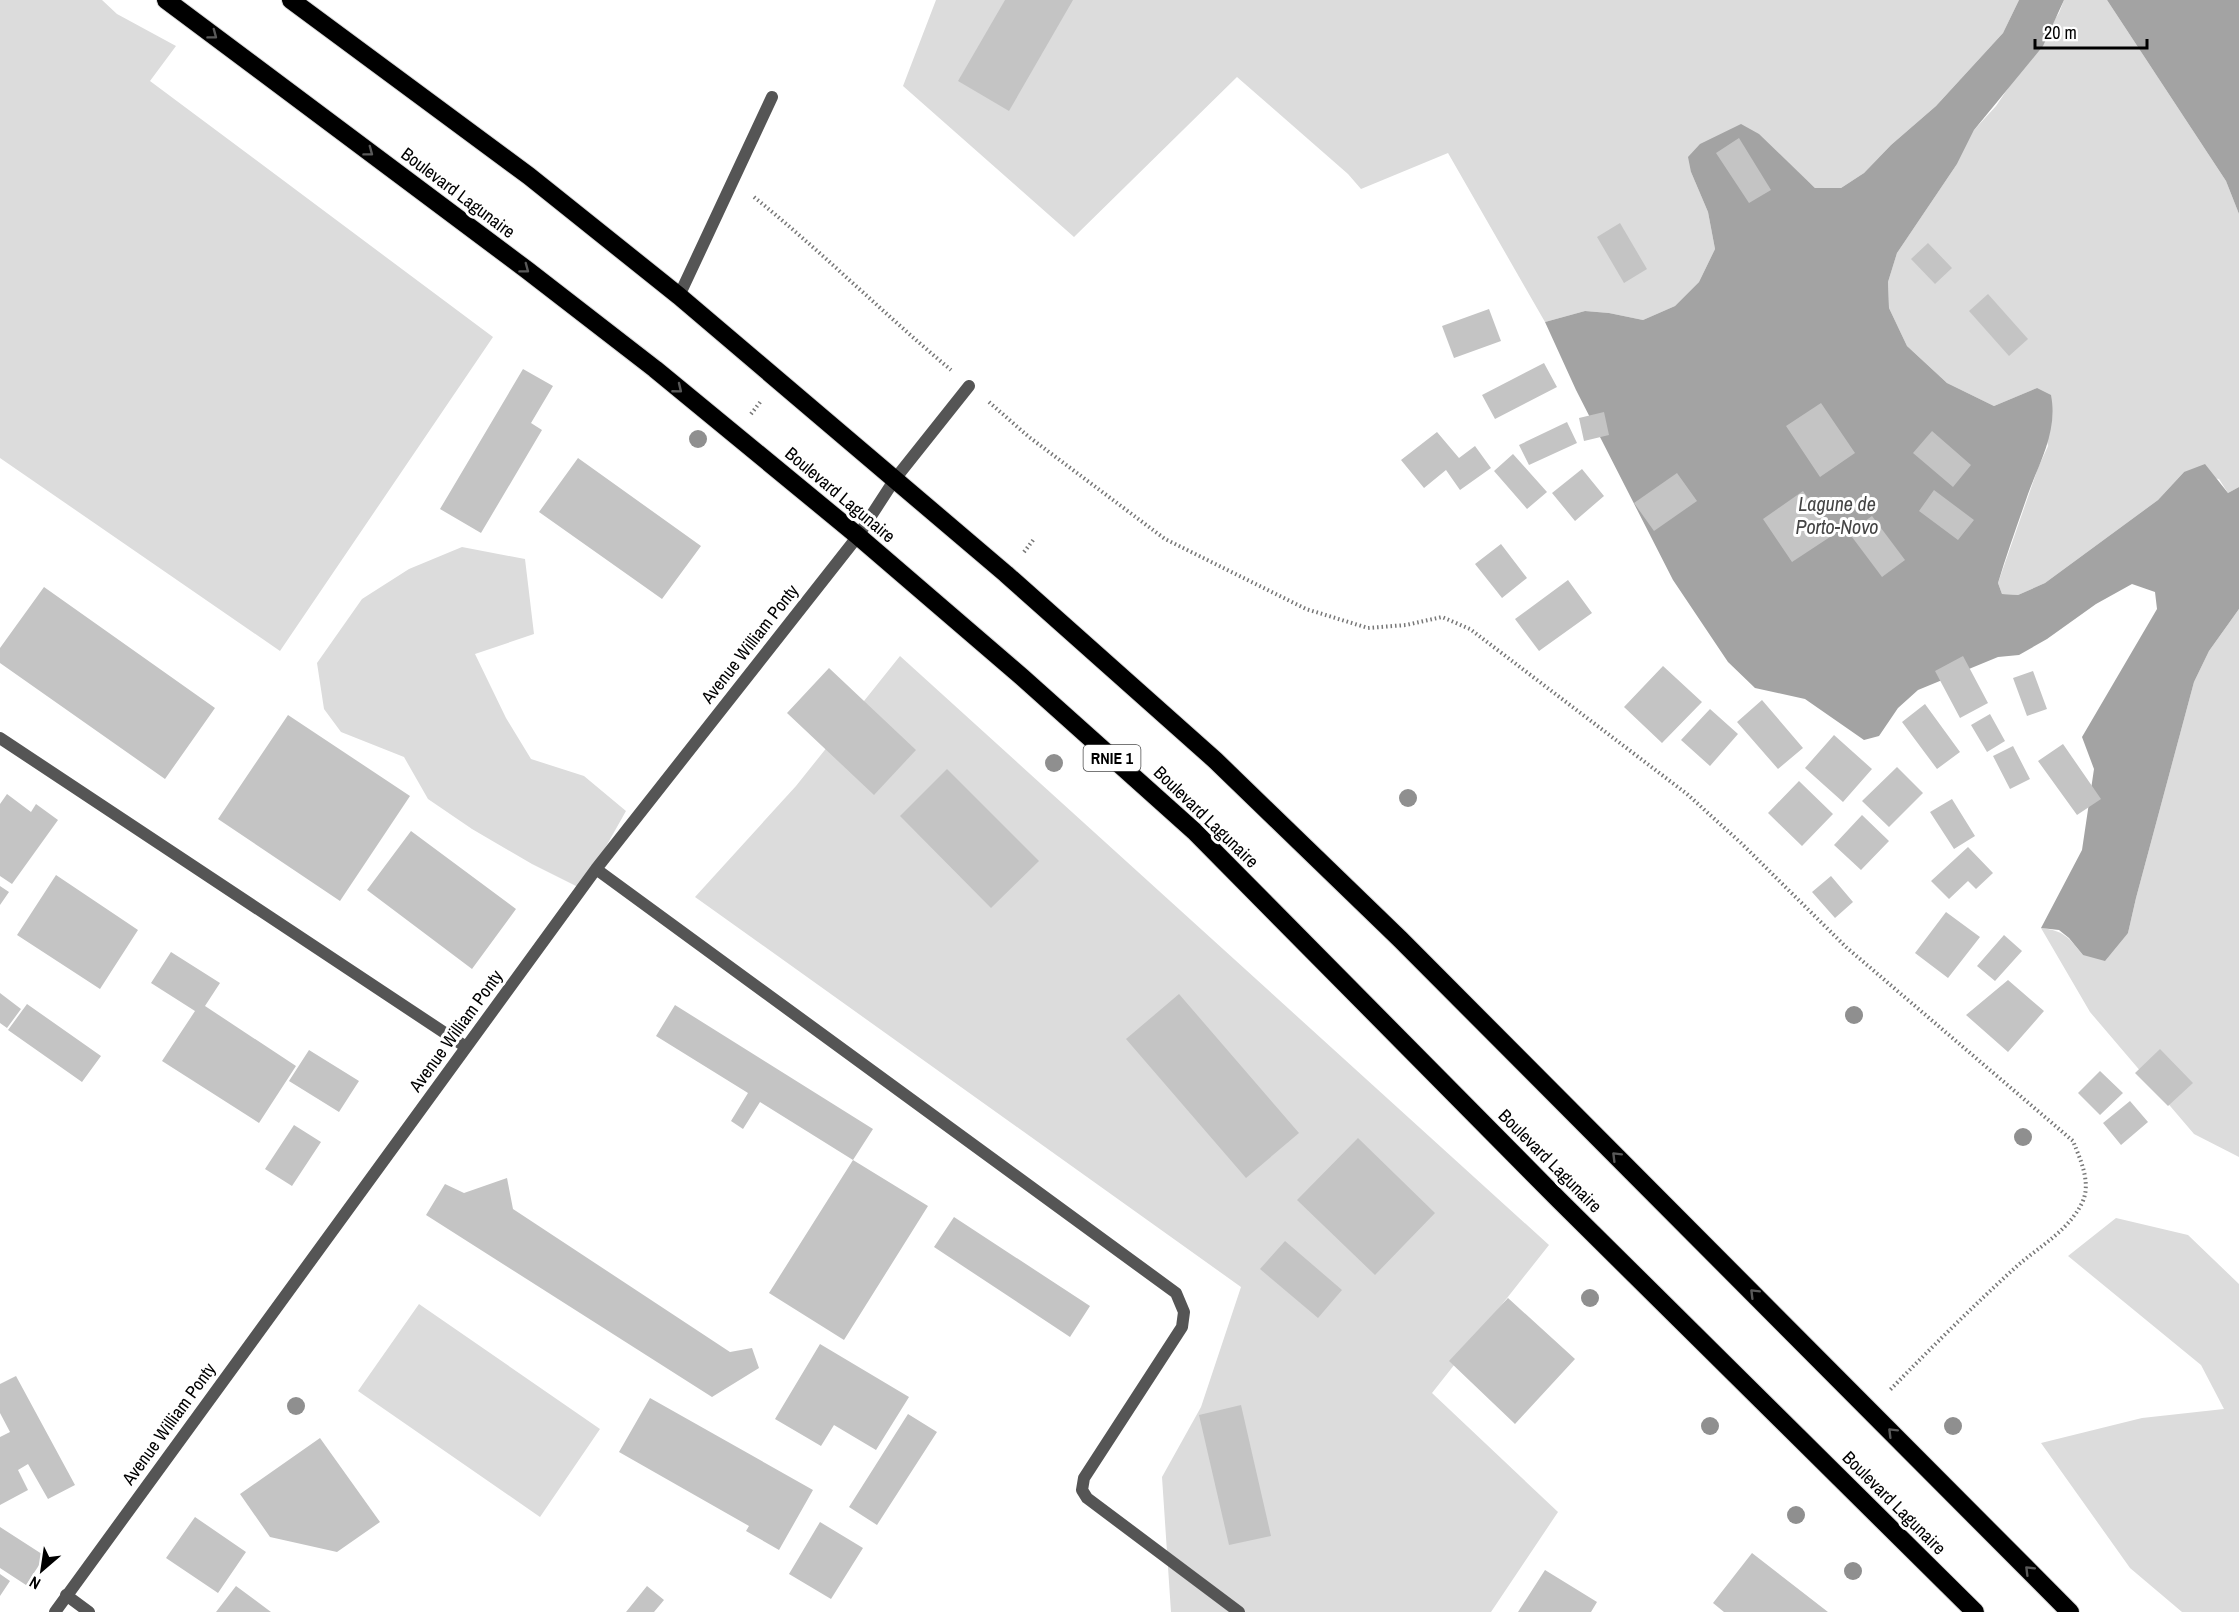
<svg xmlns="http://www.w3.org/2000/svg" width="2239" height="1612" viewBox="0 0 2239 1612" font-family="'Archivo Narrow',sans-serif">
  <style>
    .green { fill: #dcdcdc }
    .water { fill: #a3a3a3 }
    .building { fill: #c4c4c4 }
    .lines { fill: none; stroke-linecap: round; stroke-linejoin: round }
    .highway-casing { stroke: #dbdbdb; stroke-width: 20 }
    .path { stroke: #777; stroke-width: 4; stroke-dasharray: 1.5 3; stroke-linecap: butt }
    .lane { stroke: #555; stroke-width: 12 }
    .street { stroke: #555; stroke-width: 12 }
    .highway { stroke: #000; stroke-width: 18 }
    .tree { fill: #8f8f8f }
    .oneway { stroke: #595959 }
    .labels { text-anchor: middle; stroke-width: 6; stroke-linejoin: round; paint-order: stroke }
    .shield { fill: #fff; stroke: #4c4c4c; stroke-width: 1.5 }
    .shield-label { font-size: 16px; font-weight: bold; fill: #000 }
    .street-label { font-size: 18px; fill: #000; stroke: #fff }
    .water-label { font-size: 20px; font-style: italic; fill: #444; stroke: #fff }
  </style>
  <rect width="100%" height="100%" fill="#fff"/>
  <path class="green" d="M0,0H102L117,14L176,46L150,81L493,337L280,651L0,458Z
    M936,0H2019L2003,33L1936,106L1891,145L1864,173L1841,188H1815L1759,135L1691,172L1708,212L1715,249L1699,282L1675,306L1643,320L1609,313L1585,311L1545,322L1448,153L1361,189L1348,174L1237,77L1074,237L903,86Z
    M2064,0H2107L2226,181L2239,214V487L2228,493L2219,479L2184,472L2158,500L2045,583L2018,595L2002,594L1998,583L2038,468L2048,446L2037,388L1994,406L1947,383L1907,346L1889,308L1888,282L1897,253L1957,164L1974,130L1996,106L2059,13Z
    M462,547L525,559L534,634L475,654L506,718L531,759L584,776L626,811L582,889L532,864L472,829L428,799L404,757L341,732L324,709L317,663L362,599L409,569Z
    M2239,609V1157L2194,1134L2090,1012L2041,928C2065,931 2068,937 2083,955L2128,933L2136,898L2194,682L2209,651Z
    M900,656L1549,1245L1432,1393L1558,1512L1491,1612H1171L1162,1477L1201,1407L1241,1287L695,897L796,786Z
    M2116,1218L2188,1235L2239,1284V1612H2182L2130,1568L2041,1443L2142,1418L2224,1409L2201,1365L2068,1256Z
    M419,1304L600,1429L540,1517L358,1391Z"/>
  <path class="water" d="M2019,0H2064L2043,46L1974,130L1957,164L1897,253L1888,282L1889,308L1907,346L1947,383L1994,406L2037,388L2051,395C2058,431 2040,461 2028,494C2018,523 2007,553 1998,583L2002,594L2018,595L2045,583L2158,500L2184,472L2205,464L2228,493L2239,487V609L2209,651L2194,682L2136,898L2128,933L2105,961L2083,955L2069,938L2059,930L2041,928L2082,850L2094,769L2082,737L2157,609L2155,592L2132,584L2096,604L2047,639L2019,655L1998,657L1918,690L1898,708L1879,736L1864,740L1805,699L1755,688L1728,662L1673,580L1576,390L1545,322L1585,311L1609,313L1643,320L1675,306L1699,282L1715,249L1708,212L1691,172L1688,157L1700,144L1741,124L1759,134L1815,188H1841L1864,173L1891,145L1936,106L2003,33Z
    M2107,0H2239V214L2226,181Z"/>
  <path class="building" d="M1005,0H1073L1009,111L958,81Z
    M1739,138L1771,190L1749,203L1716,153Z
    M1620,223L1647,269L1624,283L1597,237Z
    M1928,243L1952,268L1935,284L1911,259Z
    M1988,294L2028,339L2009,356L1969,311Z
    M1489,309L1501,341L1454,358L1442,326Z
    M1544,363L1557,387L1495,419L1482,395Z
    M523,369L553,386L531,423L542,430L481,533L440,509Z
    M1821,403L1855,453L1820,477L1786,426Z
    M1604,412L1609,435L1584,441L1579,418Z
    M1567,422L1577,443L1529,465L1519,445Z
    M1932,431L1971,465L1953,487L1913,453Z
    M1437,432L1459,458L1475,446L1491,468L1460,490L1446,470L1424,488L1401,460Z
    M1513,454L1547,492L1527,509L1494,471Z
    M578,458L701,546L662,599L539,512Z
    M1582,469L1604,496L1575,521L1552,493Z
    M1677,473L1697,501L1654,531L1634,503Z
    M1934,490L1974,520L1958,540L1919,511Z
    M1803,491L1833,535L1792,562L1763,519Z
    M1872,516L1905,560L1882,577L1849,533Z
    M1501,544L1527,578L1502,598L1475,564Z
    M1568,580L1592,613L1539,651L1515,619Z
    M44,587L215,708L165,779L0,663V648Z
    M1963,656L1988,703L1960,718L1935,671Z
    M1663,666L1702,702L1662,743L1624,707Z
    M829,668L916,750L874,795L787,713Z
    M2033,671L2047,709L2027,716L2013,678Z
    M1762,700L1803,748L1778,769L1737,722Z
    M1925,704L1960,752L1937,769L1902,722Z
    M1710,709L1738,734L1710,766L1681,740Z
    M1990,714L2005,741L1987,752L1971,725Z
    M288,715L410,796L340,901L218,819Z
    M1834,735L1872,769L1843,802L1805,768Z
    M2063,744L2101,799L2077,815L2038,761Z
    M2013,746L2030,779L2010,789L1993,756Z
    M1897,767L1923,793L1889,827L1862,801Z
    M947,769L1039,861L991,908L900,816Z
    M1799,781L1833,814L1802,846L1768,813Z
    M7,794L31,812L36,804L58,820L12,884L0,876V804Z
    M1952,799L1975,836L1954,849L1930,812Z
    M1862,815L1889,841L1861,870L1834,845Z
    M411,831L516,909L472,969L367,890Z
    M1968,847L1993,873L1976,889L1968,881L1949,899L1931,881Z
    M56,875L138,930L100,989L17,935Z
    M1831,876L1853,902L1835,918L1812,892Z
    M0,886L9,892L0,905Z
    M1946,912L1980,937L1948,978L1915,953Z
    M2004,935L2022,951L1995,981L1977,966Z
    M171,952L220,983L205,1006L296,1066L259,1123L162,1061L195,1011L151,983Z
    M2008,980L2044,1011L2008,1052L1966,1015Z
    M0,993L21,1009L7,1028L0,1023Z
    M1179,994L1299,1133L1246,1178L1126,1039Z
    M27,1004L101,1056L82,1082L8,1030Z
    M675,1005L873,1129L853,1160L760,1102L743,1129L731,1121L748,1093L656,1036Z
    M2160,1049L2193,1083L2168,1106L2135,1073Z
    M309,1050L359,1081L339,1112L289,1081Z
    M2100,1071L2123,1093L2100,1115L2078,1093Z
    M2130,1101L2148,1122L2121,1145L2103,1123Z
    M294,1125L321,1142L292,1186L265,1169Z
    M1358,1138L1435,1213L1375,1275L1297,1200Z
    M853,1160L928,1206L844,1340L769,1293Z
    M507,1178L513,1209L730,1352L752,1348L759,1368L712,1397L426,1215L445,1184L464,1193Z
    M954,1217L1090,1306L1070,1337L934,1247Z
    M1285,1241L1342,1290L1318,1318L1260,1269Z
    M1508,1298L1575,1359L1515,1424L1449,1361Z
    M820,1344L909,1397L876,1450L834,1425L821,1446L775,1419Z
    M16,1376L75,1485L48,1499L28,1464L18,1470L28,1490L0,1505V1437L10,1432L0,1413V1384Z
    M650,1398L813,1490L779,1550L746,1531L749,1526L619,1452Z
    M1241,1405L1271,1536L1229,1545L1199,1415Z
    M908,1414L937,1432L877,1525L849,1507Z
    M320,1438L380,1522L337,1552L270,1537L240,1494Z
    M195,1517L246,1552L218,1593L166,1558Z
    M820,1522L863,1548L831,1599L789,1574Z
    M0,1527L45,1556L26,1585L0,1568Z
    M1752,1553L1828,1612H1724L1713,1603Z
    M1545,1570L1597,1602L1591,1612H1518Z
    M0,1574L10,1581L0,1596Z
    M236,1586L271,1612H216Z
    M647,1586L664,1600L654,1612H626Z"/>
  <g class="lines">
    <g class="highway-casing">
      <path id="highway" d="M166,0L527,270L655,369L858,536L1022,677L1194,831L1559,1200L1975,1612
        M291,0L529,176L679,296L1006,574L1215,760L1400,939L2070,1612"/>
    </g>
    <path class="path" d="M754,197C822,252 884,314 951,370
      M989,402L1029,437L1165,539L1306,609L1368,628L1406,625L1442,617L1470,629L1687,794L1741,843L1846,947L2073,1141C2080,1159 2092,1183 2082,1203C2068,1231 2040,1246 2017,1266C1973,1306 1931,1348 1889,1391
      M751,414L761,401
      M1024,552L1034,539"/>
    <path class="lane" d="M679,296L772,97
      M66,1595L89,1612"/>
    <path class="street" d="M0,738L466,1047
      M596,869L1176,1293L1184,1312L1182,1327L1084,1478L1082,1490L1087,1498L1239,1612
      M55,1612L596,869L858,536L895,479L969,386"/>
    <use href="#highway" class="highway"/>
  </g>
  <g class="tree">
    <circle cx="698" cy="439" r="9"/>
    <circle cx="1054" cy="763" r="9"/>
    <circle cx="1408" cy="798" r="9"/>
    <circle cx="1854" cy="1015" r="9"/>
    <circle cx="2023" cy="1137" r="9"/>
    <circle cx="1590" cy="1298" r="9"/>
    <circle cx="296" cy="1406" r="9"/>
    <circle cx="1710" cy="1426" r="9"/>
    <circle cx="1953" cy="1426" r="9"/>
    <circle cx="1796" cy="1515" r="9"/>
    <circle cx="1853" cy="1571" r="9"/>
  </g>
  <defs><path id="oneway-chevron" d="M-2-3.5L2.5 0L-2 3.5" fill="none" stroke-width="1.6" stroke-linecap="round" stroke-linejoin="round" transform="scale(1.5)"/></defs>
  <g class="oneway">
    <use href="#oneway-chevron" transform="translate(213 35) rotate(37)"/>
    <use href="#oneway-chevron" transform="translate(369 152) rotate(37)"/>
    <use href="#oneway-chevron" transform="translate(525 269) rotate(37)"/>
    <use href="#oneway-chevron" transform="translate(678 389) rotate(39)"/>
    <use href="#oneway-chevron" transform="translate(1616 1156) rotate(-135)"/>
    <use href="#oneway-chevron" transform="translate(1754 1293) rotate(-135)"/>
    <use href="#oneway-chevron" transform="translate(1892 1432) rotate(-135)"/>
    <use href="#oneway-chevron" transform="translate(2029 1570) rotate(-135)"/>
  </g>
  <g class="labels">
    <rect class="shield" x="1083.5" y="745" width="57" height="26" rx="4.5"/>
    <g class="shield-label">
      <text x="1112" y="764">RNIE 1</text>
    </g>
    <g class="street-label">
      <text transform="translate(458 193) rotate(37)" y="6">Boulevard Lagunaire</text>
      <text transform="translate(840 495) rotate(40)" y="6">Boulevard Lagunaire</text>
      <text transform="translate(750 644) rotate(-52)" y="6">Avenue William Ponty</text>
      <text transform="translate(1206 817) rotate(44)" y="6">Boulevard Lagunaire</text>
      <text transform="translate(456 1031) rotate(-54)" y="6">Avenue William Ponty</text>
      <text transform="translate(1550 1161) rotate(45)" y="6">Boulevard Lagunaire</text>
      <text transform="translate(169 1424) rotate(-54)" y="6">Avenue William Ponty</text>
      <text transform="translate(1894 1503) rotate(45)" y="6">Boulevard Lagunaire</text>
    </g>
    <g class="water-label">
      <text x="1837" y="511">Lagune de<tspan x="1837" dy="23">Porto-Novo</tspan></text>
    </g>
  </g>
  <g transform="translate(42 1570) rotate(209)" stroke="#ffffff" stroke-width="4.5" paint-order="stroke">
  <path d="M0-4.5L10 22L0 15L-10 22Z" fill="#000000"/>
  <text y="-9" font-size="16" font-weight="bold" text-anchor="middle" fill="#000000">N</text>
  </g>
  <path d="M2035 39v9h112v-9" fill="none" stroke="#000000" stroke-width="3"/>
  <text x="2044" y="39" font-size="18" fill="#000000" stroke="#ffffff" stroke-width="4.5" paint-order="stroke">20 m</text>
</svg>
